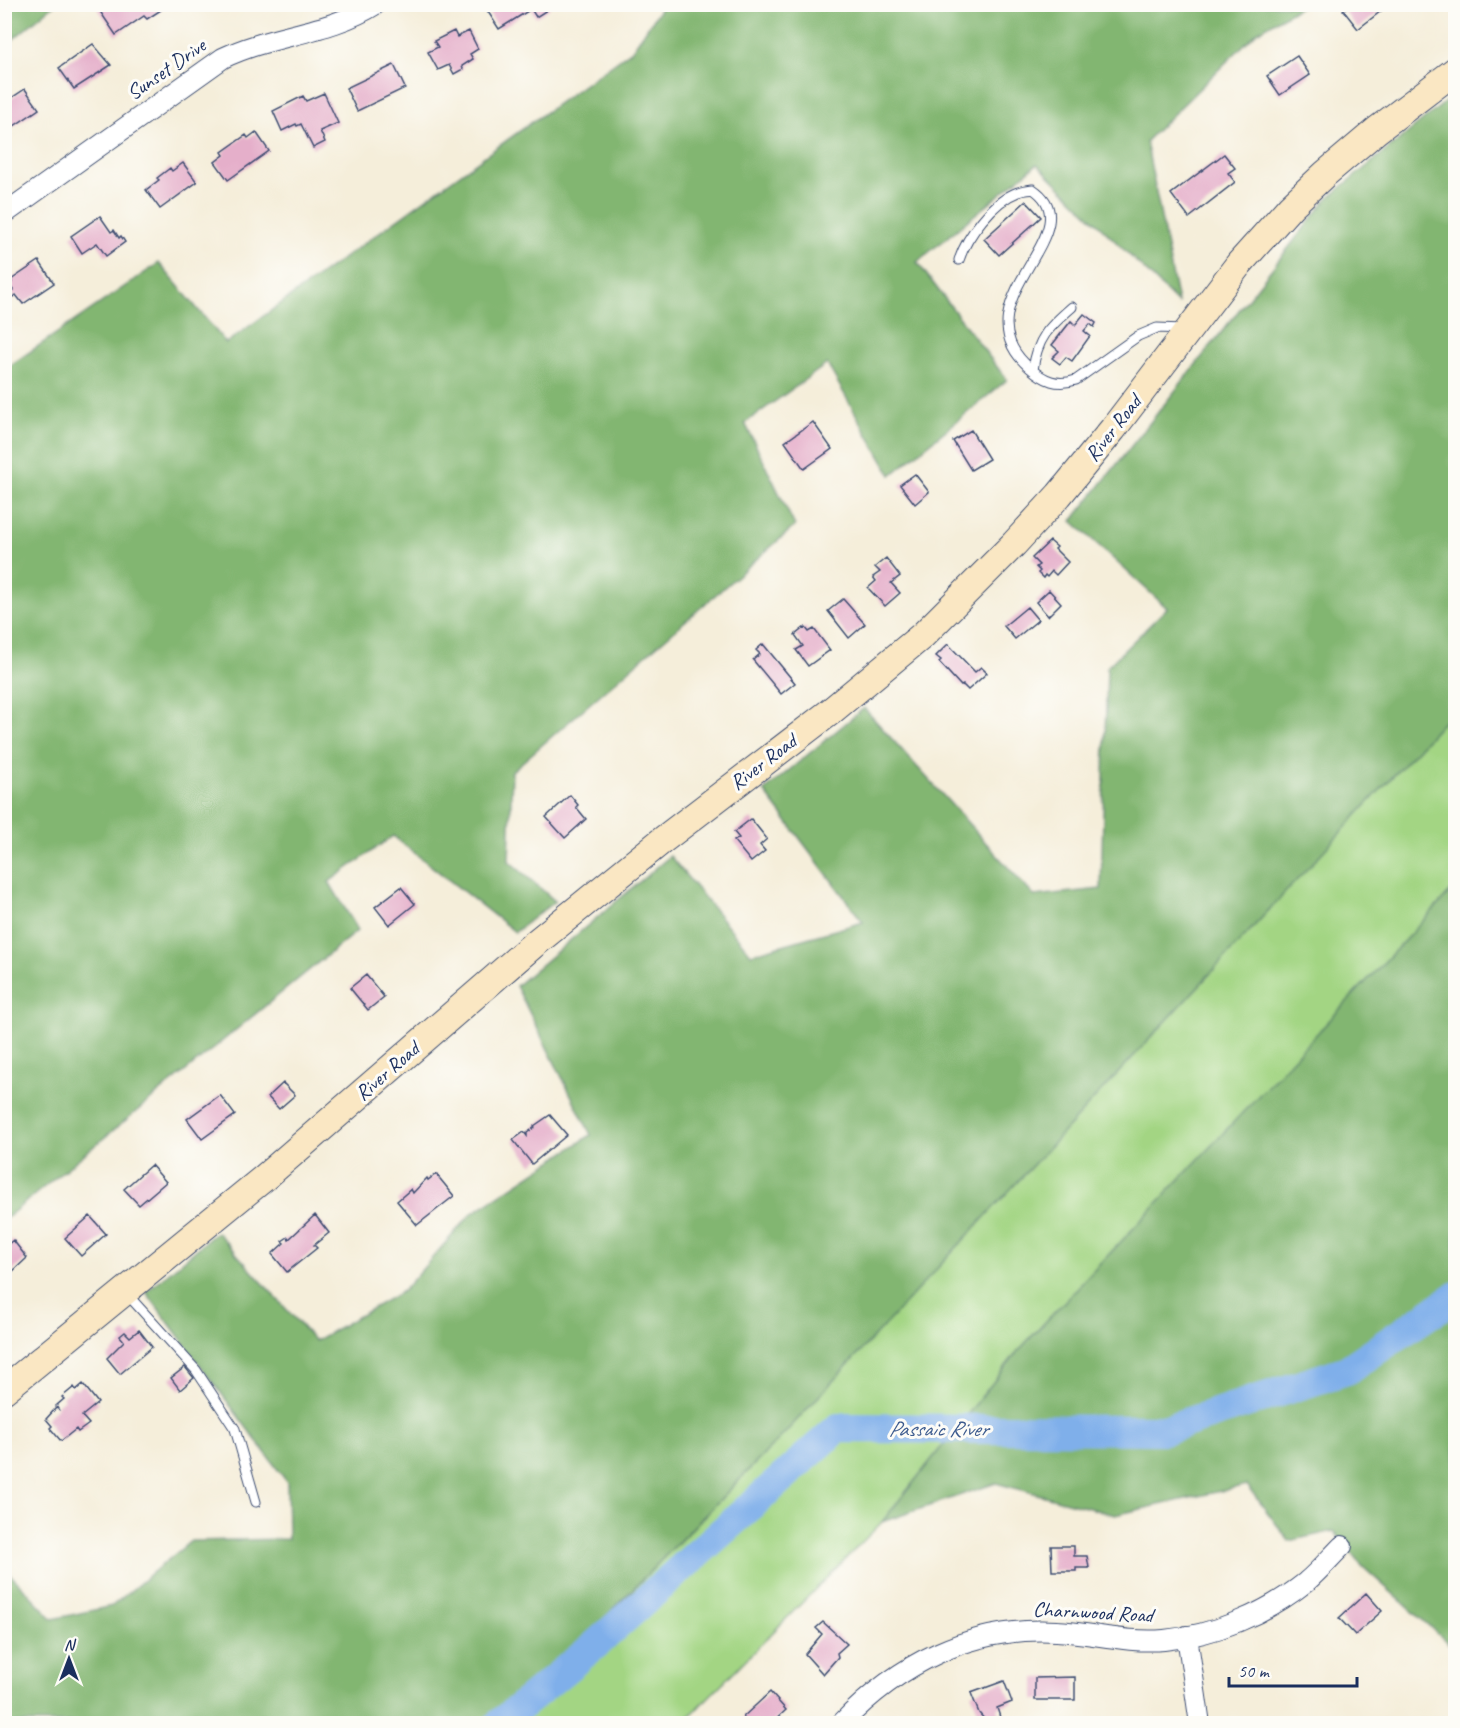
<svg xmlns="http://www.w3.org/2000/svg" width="1460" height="1728" viewBox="0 0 1460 1728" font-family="Caveat,sans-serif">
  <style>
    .green { fill: #a3d583; stroke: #5f8270; stroke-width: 1.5 }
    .forest { fill: #82b671; stroke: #4e7268; stroke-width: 1.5 }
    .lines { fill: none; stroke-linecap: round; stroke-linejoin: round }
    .river { stroke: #7fafea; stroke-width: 30 }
    .building { fill: #e5afca }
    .lane-casing { stroke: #3c4c71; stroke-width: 11 }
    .street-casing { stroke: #3c4c71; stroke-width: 22 }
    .secondary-casing { stroke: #3c4c71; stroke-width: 29 }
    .lane { stroke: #fff; stroke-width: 9 }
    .street { stroke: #fff; stroke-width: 20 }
    .secondary { stroke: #fae7c3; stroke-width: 27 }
    .labels { text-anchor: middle; stroke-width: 6; stroke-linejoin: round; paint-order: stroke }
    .street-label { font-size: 21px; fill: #1b2f5e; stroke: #fdfcf7 }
    .water-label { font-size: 22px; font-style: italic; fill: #3e5c8f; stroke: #fdfcf7 }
  </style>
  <rect width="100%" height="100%" fill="#fdfcf7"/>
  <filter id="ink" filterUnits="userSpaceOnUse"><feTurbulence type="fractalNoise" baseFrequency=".0167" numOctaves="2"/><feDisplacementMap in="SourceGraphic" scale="12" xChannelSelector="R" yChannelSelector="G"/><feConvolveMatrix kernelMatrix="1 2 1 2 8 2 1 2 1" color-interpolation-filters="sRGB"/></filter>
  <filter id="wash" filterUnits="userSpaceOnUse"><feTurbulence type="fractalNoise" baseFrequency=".008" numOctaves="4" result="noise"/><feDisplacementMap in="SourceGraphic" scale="24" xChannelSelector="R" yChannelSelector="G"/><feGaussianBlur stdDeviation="1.35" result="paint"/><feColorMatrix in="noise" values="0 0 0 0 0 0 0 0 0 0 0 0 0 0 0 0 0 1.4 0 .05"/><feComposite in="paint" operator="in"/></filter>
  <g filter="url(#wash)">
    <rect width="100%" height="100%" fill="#f5eeda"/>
    <path class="green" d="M1455,709V887L1018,1351L882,1522L683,1723L502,1724L783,1435Z"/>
    <path class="forest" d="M5,4H54V5L5,46Z
      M663,5H1303L1257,32L1146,141L1178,303L1037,164L917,262L1007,380L891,475L827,364L745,423L795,526L512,771L509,861L555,901L515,932L393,836L329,882L358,930L5,1219V369L159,263L226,343L632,50Z
      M1455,94V709L783,1435L502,1723H5L4,1568L53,1619L112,1606L191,1541L288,1539L287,1482L146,1292L217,1232L315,1341L403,1291L471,1214L591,1135L516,986L670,856L751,954L863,922L764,791L864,708L1034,896L1101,889L1107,667L1167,608L1072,521L1327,199Z
      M1455,887V1649L1363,1567L1334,1531L1289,1541L1247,1485L1115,1515L996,1483L882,1522L1018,1351Z"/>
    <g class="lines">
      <path class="river" d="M499,1724L594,1646L838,1428L1164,1430L1347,1370L1456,1296"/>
    </g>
    <g id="blocks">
      <path class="building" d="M95,4H158L161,10L147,19L144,16L116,35Z
        M488,4H547L550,8L536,17L531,9L499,29L485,7Z
        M1351,4H1390L1358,29L1343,10Z
        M454,31L457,37L469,31L478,49L470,54L473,59L462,66L463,69L454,74L449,65L438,70L428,52L438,47L434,41Z
        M93,44L111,65L74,89L59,68Z
        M1297,56L1310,75L1280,95L1267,76Z
        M394,65L405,88L357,111L346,88Z
        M25,89L39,109L8,130L4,126V103Z
        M324,93L338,123L320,131L325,142L313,148L301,124L297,126L296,124L282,131L273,111L303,96L306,101Z
        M256,132L269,151L228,180L215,162L224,155L222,152L246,135L248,138Z
        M1224,154L1235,168L1228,173L1235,182L1189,218L1171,194Z
        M183,163L197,182L160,209L146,190L159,180L157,178L170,168L172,171Z
        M1026,201L1041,217L999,255L984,239Z
        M100,216L111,232L114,230L119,238L121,236L125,242L106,256L97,243L82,253L71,236Z
        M39,261L54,283L23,304L16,295L13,297L10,292L13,290L9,284L12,282L11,280Z
        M1084,314L1096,323L1094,327L1090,324L1084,331L1090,336L1072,361L1066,357L1060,364L1052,358L1059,351L1052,345L1071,321L1075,325Z
        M813,422L832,449L804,469L785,442Z
        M971,430L989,459L971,470L953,441Z
        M915,474L929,492L915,504L900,485Z
        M1050,541L1057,547L1055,549L1068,562L1056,575L1052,571L1047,577L1045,575L1043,578L1038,573L1040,571L1036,567L1039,565L1032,558Z
        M886,558L900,576L891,583L900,593L885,606L868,588L876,581L873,577L880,572L875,567Z
        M1049,590L1061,603L1048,616L1036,602Z
        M843,599L865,624L849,638L828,611Z
        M1027,607L1038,620L1015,639L1004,626Z
        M805,627L809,632L814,629L830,650L808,666L796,650L803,646L795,635Z
        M763,644L795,683L781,694L753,660L760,654L756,650Z
        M948,644L975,672L981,667L987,673L968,690L963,685L961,686L939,662L941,660L936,656Z
        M570,795L578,805L576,807L586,819L565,838L546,817Z
        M751,819L767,839L760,845L765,851L751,862L734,841L739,838L734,832Z
        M401,887L415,904L389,925L375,907Z
        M366,975L384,997L368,1010L350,988Z
        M283,1083L295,1095L279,1109L268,1097Z
        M220,1095L235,1115L202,1139L187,1119Z
        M550,1115L567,1135L532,1164L513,1140L524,1132L527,1136V1133L535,1127L534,1126Z
        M151,1165L166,1182L139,1205L124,1189Z
        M436,1174L454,1196L417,1225L397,1201L411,1189L413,1193L427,1178L428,1180Z
        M315,1215L329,1233L314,1245L317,1248L287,1272L272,1254L284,1243L282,1241L288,1237L289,1239Z
        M90,1216L106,1234L81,1256L65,1238Z
        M13,1240L27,1258L12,1272L11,1271L4,1277V1244L6,1246Z
        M139,1330L152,1347L120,1374L107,1358L124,1341L120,1336L125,1332L130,1337Z
        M185,1367L194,1378L180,1390L171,1378Z
        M83,1384L98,1403L82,1416L89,1424L78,1432L76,1429L61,1441L50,1428L52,1426L46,1419L56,1408L58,1409L56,1406L64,1399L62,1397L74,1387L76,1390Z
        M1051,1546H1074V1556H1087L1089,1568H1076V1571H1052Z
        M1366,1593L1382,1611L1355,1635L1339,1618Z
        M823,1622L847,1644L837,1653L838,1657L823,1674L805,1654L822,1634L816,1628Z
        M1075,1677V1700H1035V1678Z
        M1004,1681L1012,1702L997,1708L1000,1717L986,1721L979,1713L971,1693Z
        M770,1692L786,1710L771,1724H749L743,1717Z"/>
    </g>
  </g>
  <g filter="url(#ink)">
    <use href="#blocks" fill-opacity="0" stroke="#3c4c71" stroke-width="1.5"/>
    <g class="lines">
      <g class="lane-casing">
        <path id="lane" d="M959,260C967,236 993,201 1018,192C1023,190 1028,190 1033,189C1096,231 954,304 1030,368C1045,381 1057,386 1076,380L1138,336L1157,328L1184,329
          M1033,370C1037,338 1049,327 1072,307
          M126,1293L196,1370L235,1429L256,1502"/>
      </g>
      <g class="street-casing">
        <path id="street" d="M4,214L223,58C272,34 329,34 376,4
          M1187,1636L1200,1724
          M841,1724C898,1664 971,1626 1056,1631C1093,1633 1126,1643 1164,1640C1215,1635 1266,1614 1306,1582C1319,1571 1330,1558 1342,1546"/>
      </g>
      <g class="secondary-casing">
        <path id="secondary" d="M4,1390L264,1178L533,945L664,839L830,712L923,635L1014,544L1059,495L1113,429L1239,264L1291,206L1325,174L1377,130L1456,70"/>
      </g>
      <use href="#lane" class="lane"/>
      <use href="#street" class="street"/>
      <use href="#secondary" class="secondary"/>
    </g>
  </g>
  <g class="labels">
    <g class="street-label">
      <text transform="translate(166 69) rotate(-35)" y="7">Sunset Drive</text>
      <text transform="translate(1113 428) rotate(-52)" y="7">River Road</text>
      <text transform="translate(763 762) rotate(-37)" y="7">River Road</text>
      <text transform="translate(387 1071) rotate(-41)" y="7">River Road</text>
      <text transform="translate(1093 1612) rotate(3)" y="7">Charnwood Road</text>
    </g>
    <g class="water-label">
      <text x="938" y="1436">Passaic River</text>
    </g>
  </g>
  <rect width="1460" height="1728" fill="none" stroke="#fdfcf7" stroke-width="24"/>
  <g transform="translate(69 1659)" stroke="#fdfcf7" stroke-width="4.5" paint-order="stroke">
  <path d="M0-4.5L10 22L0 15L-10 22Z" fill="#1b2f5e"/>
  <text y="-9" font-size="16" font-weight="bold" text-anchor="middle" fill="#1b2f5e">N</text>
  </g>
  <path d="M1229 1677v9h128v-9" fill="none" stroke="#1b2f5e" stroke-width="3"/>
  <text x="1238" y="1677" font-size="18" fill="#1b2f5e" stroke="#fdfcf7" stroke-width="4.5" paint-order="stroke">50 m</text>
</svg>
